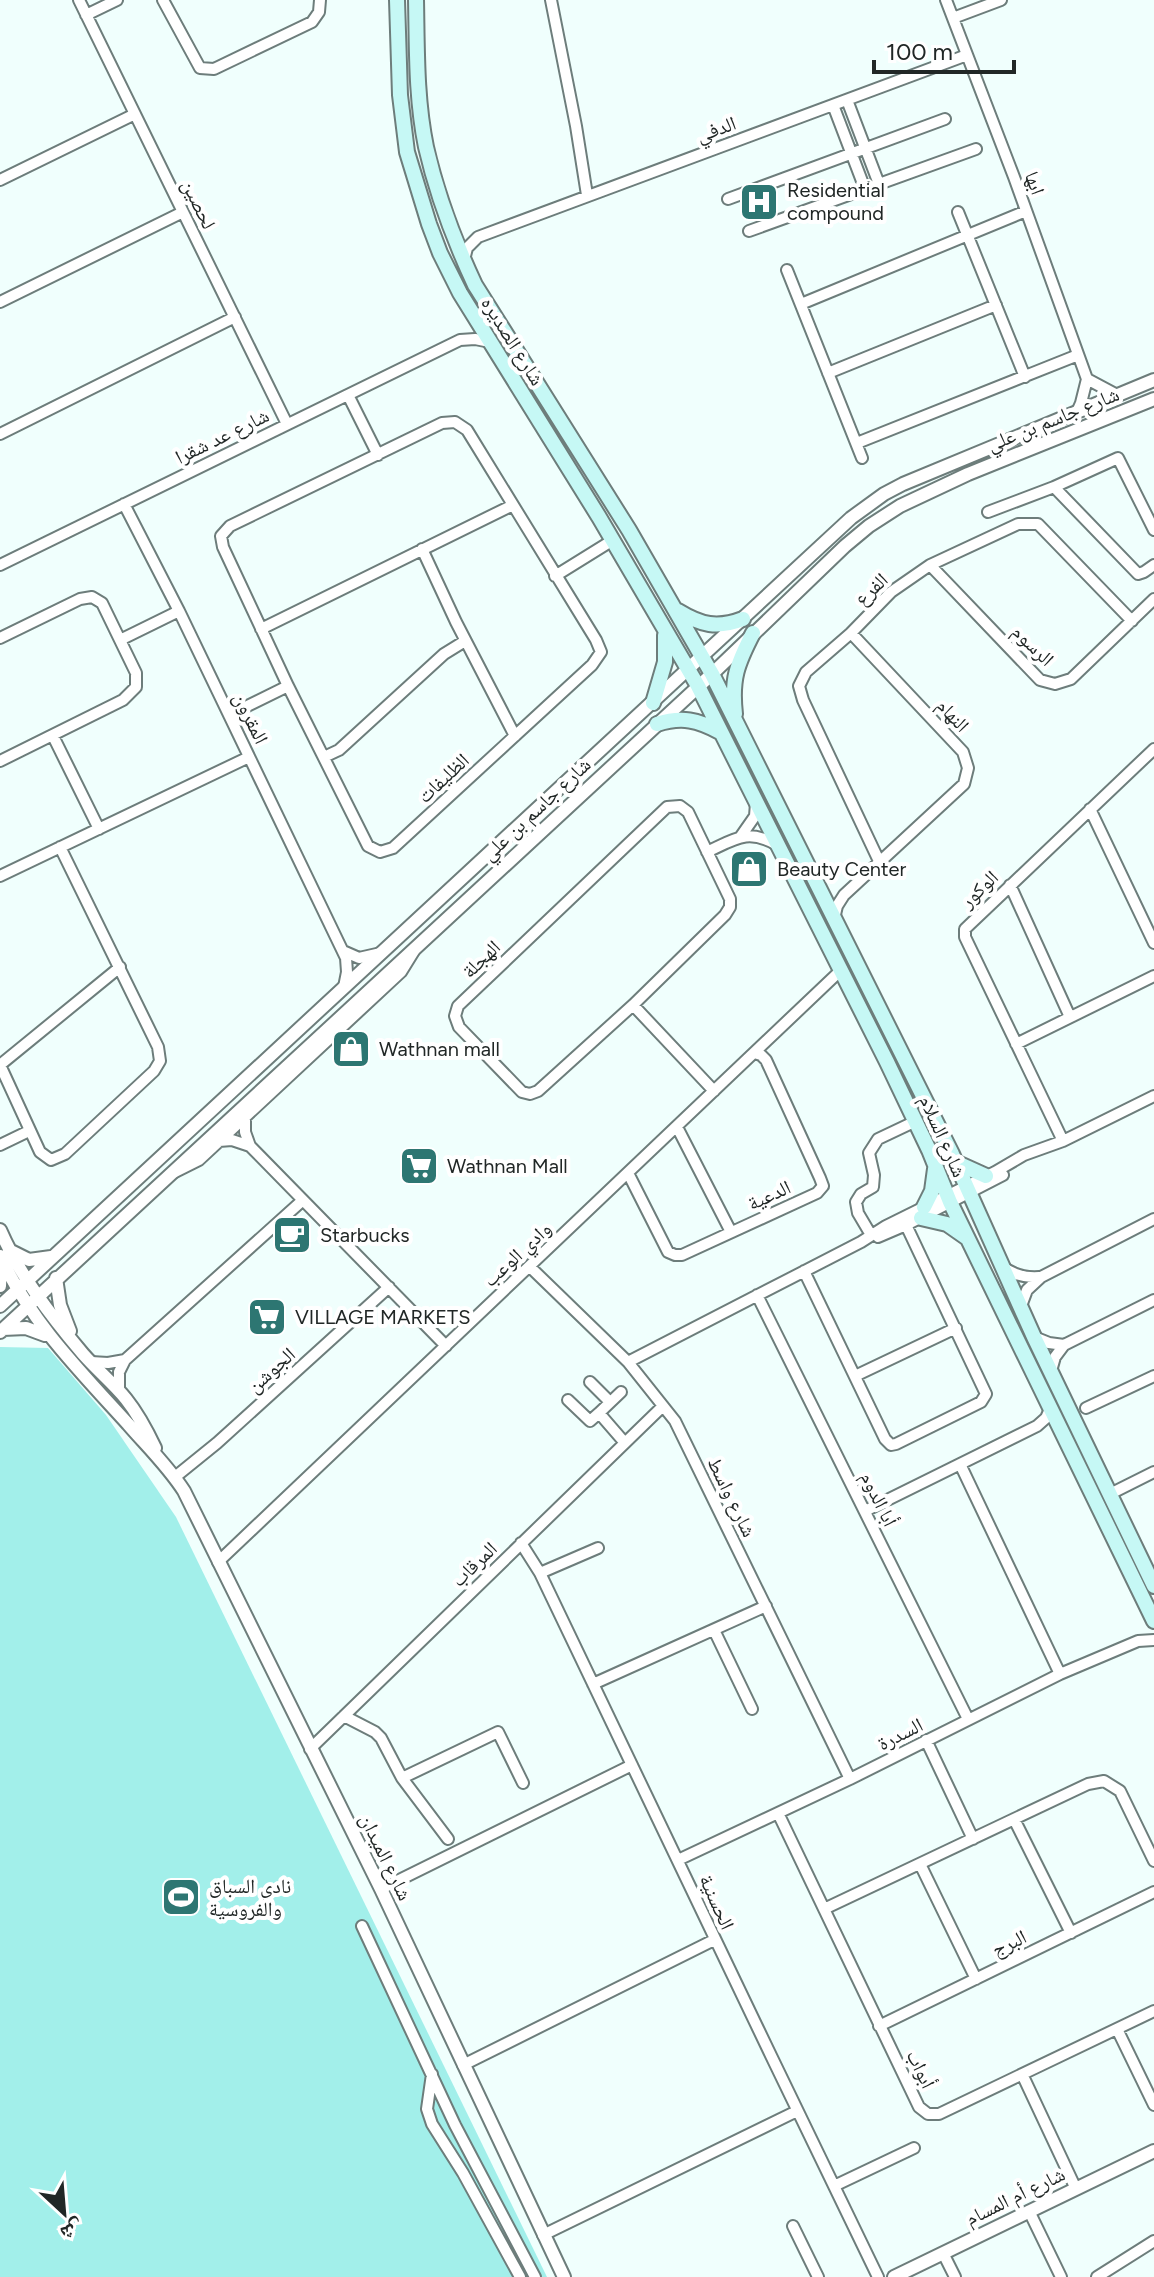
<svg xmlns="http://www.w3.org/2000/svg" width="1154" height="2277" viewBox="0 0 1154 2277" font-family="Figtree,'Noto Naskh Arabic',sans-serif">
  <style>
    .grass { fill: #a2efea }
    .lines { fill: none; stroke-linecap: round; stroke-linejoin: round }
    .minor-casing { stroke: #6d7d7b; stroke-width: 14 }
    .tertiary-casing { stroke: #6d7d7b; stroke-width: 16 }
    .secondary-casing { stroke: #6d7d7b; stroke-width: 18 }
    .minor { stroke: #fff; stroke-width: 10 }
    .tertiary { stroke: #fff; stroke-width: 12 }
    .secondary { stroke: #c6f8f5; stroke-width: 14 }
    .labels { text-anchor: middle; stroke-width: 8; stroke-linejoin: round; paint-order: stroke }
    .street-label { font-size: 20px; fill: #212726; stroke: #fff }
    .poi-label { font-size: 20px; fill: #212726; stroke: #fff; text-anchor: start }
  </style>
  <rect width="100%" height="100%" fill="#f0fffd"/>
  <path class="grass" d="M0,1347L48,1348L106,1415L176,1517L547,2277H0Z"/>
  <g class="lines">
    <g class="minor-casing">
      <path id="minor" d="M79,0L287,424
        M163,0L200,68L214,69L312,22L319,12L320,0
        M551,0L576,126L587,195
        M946,0L1014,177L1087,379L1081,403L1077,412
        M86,15L117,0
        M953,18L1001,0
        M847,100L879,184
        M833,105L865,189
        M0,180L135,114
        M728,199L945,119
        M958,212L1025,377
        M749,231L976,149
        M464,260L467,248L478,237L967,55
        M787,270L862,458
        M0,302L183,212
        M801,304L1026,211
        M828,373L996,305
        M1087,379L1117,395
        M348,395L378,455
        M455,422L467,430L596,640L601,652L592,665L393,848L380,852L368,846L288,686L223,547L221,536L230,526L442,423Z
        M0,434L235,317
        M857,443L1078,355
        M1054,487L1138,574L1144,572L1154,565
        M124,504L179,611L346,958L347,972L344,987
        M988,512L1054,487L1118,458L1154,530
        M422,549L456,622L515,736
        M0,565L460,340L475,339L490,342
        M930,565L1040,680L1055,684L1071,679L1154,599
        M555,576L613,540
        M261,629L513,505
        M0,638L80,599L92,597L102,603L136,673V687L123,700L0,761
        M120,640L179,611
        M229,715L288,686
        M53,736L99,829
        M324,757L339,750L444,654L465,641
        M680,806L688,812L730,899V907L725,915L633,1005L538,1091L530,1094L522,1092L459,1027L455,1016L458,1006L667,807Z
        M1090,809L1154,943
        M741,836L755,816L756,803
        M707,852C735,839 748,828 777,845
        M879,861L803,700L799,686L806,672L851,633L891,592L930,565L1018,524H1038L1132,621
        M0,876L249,757
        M1010,885L1070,1017
        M834,919L837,906L844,895L964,784L968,768L963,752L851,633
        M343,951L359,958L381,953
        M633,1005L714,1091
        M1016,1044L1154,976
        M0,1065L40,1152L51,1160L65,1154L154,1071L160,1061L158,1047L60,847
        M0,1065L120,967
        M245,1116V1132L250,1146
        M677,1127L731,1232
        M219,1141L232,1140L250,1146L446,1346
        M1063,1141L965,937V929L1154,749
        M0,1145L29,1131
        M175,1172L199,1160L401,972L414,951
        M628,1173L668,1252L675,1255H682L817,1193L823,1186L820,1178L766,1060L761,1055L754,1053
        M871,1235L858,1213L856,1202L861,1194L873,1187L874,1175L869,1153L878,1139L916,1121
        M878,1237L906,1225L1003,1175
        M1002,1266C1013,1275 1025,1278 1039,1277
        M530,1267L628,1362L675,1421L850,1779
        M804,1271L885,1439L891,1445L896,1444L981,1402L986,1394L906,1225
        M757,1295L968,1719
        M1021,1306L1027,1290L1041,1277L1154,1219
        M1034,1337L1049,1343L1064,1345
        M91,1362L108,1363L125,1360
        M628,1362L861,1242L886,1226L995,1172L1024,1155L1063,1141L1154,1096
        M1051,1371L1055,1357L1064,1345L1154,1300
        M855,1376L956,1328
        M590,1382L610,1402
        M119,1391V1372L125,1360L303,1200
        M568,1400L590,1421L599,1413L625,1443
        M1086,1408L1154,1376
        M599,1413L621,1392
        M960,1464L1060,1674
        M175,1477L217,1443L389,1287
        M1110,1494L1154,1472
        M865,1511L1037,1426L1046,1418L1051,1407
        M521,1543L540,1573C653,1808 764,2043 878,2277
        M218,1562L840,971
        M540,1573L598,1548
        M714,1630L752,1709
        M593,1684L766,1606
        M344,1716L375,1732L381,1738L402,1778L448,1839
        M926,1740L973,1839
        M310,1749L663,1406
        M402,1778L498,1732L523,1783
        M778,1813L919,2107L928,2114H939L1154,2011
        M1014,1819L1071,1933
        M678,1860L850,1779L1060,1674L1138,1641L1154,1640
        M920,1864L976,1979
        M381,1889L632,1765
        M824,1909L1088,1784L1104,1781L1120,1791L1154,1861
        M362,1926L455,2125L535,2277
        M879,2026L1154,1892
        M1117,2029L1154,2105
        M463,2065L714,1940
        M432,2074L427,2109L432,2124L463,2173L520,2277
        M1022,2074L1076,2189
        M834,2186L914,2148
        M1029,2211L1061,2277
        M793,2226L818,2277
        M543,2235L797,2111
        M943,2253L955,2277
        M1097,2277L1154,2241"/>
    </g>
    <g class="tertiary-casing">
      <path id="tertiary" d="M0,1230C20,1276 51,1316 83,1354C97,1370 113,1383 126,1399C138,1414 147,1431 155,1448
        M9,1250L29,1260L51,1257
        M0,1256C31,1322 79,1370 128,1424C147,1446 168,1466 184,1491L381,1889L564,2277
        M56,1278L60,1305L70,1331
        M0,1286L1,1263
        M0,1306L851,518L884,494L903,484L1154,380
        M3,1329L26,1328L45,1335
        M0,1332L712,674L845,546L869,526L900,506L968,474L1154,399
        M894,2277L1154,2151"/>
    </g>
    <g class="secondary-casing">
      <path id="secondary" d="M397,0L400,95L407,152L429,224L440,253L460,293L599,517L698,686L887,1062L929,1150L950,1202L1154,1621
        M416,0C417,49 416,99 426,147C437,195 454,240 475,285L629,530L712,674L952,1154L1034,1337L1154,1586
        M678,611C701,625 717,629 743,619
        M653,703L665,662V635
        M735,714C731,679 737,664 753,633
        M657,724C682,716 698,720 720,732
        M955,1162L986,1176
        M924,1207L932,1191L935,1169
        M921,1218L947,1224L967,1238"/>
    </g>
    <use href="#minor" class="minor"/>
    <use href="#tertiary" class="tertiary"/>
    <use href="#secondary" class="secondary"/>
  </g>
  <defs>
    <g id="hospital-square" transform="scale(2)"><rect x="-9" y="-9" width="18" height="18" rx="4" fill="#2d7672" stroke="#fff"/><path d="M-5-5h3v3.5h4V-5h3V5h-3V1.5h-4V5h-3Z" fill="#fff"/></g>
    <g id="shop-square" transform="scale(2)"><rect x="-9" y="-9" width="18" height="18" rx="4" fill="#2d7672" stroke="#fff"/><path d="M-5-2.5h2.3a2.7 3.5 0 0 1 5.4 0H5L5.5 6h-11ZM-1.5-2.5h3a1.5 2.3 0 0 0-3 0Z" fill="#fff"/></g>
    <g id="supermarket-square" transform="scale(2)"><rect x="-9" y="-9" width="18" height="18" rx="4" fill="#2d7672" stroke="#fff"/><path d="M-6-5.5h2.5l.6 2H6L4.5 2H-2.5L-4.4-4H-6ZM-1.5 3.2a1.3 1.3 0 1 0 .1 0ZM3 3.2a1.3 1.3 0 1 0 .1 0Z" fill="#fff"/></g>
    <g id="cafe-square" transform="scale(2)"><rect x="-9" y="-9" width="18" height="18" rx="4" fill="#2d7672" stroke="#fff"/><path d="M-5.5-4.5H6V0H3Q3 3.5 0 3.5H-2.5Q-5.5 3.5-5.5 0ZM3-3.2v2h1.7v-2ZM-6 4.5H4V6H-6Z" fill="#fff"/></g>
    <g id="stadium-square" transform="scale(2)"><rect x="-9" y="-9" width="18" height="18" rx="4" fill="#2d7672" stroke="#fff"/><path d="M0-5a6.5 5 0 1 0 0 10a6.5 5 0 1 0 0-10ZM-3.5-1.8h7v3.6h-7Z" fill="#fff"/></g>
  </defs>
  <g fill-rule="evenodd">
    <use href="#hospital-square" x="759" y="202"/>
    <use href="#shop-square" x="749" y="869"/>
    <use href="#shop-square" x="351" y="1049"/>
    <use href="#supermarket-square" x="419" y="1166"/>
    <use href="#cafe-square" x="292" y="1235"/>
    <use href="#supermarket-square" x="267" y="1317"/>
    <use href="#stadium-square" x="181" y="1897"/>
  </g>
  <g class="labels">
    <g class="street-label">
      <text transform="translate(716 129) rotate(-20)" y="7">الدفي</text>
      <text transform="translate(1035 183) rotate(70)" y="7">ابها</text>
      <text transform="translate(199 204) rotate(64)" y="7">لحصين</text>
      <text transform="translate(513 341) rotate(58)" y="7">شارع الصديره</text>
      <text transform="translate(1053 419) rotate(-22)" y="7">شارع جاسم بن علي</text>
      <text transform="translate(222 436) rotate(-26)" y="7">شارع عد شقرا</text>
      <text transform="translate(871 589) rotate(-43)" y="7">الفرع</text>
      <text transform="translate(1033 645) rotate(44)" y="7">الرسوم</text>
      <text transform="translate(953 715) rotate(47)" y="7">النهام</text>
      <text transform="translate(251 718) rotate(64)" y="7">المقرون</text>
      <text transform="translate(443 778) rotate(-43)" y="7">الظليفات</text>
      <text transform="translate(536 809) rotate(-43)" y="7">شارع جاسم بن علي</text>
      <text transform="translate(979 889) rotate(-44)" y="7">الوكور</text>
      <text transform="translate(481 959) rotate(-44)" y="7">الهجلة</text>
      <text transform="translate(943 1136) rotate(66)" y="7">شارع السلام</text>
      <text transform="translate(769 1195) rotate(-25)" y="7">الدعية</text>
      <text transform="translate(517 1254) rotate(-43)" y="7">وادي الوعب</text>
      <text transform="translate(271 1370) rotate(-42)" y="7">الجوشن</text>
      <text transform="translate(732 1497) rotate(64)" y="7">شارع واسط</text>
      <text transform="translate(879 1499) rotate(64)" y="7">أبا الدوم</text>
      <text transform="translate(474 1564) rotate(-44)" y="7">المرقاب</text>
      <text transform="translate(900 1734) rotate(-27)" y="7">السدرة</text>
      <text transform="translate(386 1857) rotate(64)" y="7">شارع الميدان</text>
      <text transform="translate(717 1902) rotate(66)" y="7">الحسنية</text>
      <text transform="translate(1009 1943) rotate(-26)" y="7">البرج</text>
      <text transform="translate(921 2069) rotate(64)" y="7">أبواب</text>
      <text transform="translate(1015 2196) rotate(-26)" y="7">شارع أم المسام</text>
    </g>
    <g class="poi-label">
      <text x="787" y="197">Residential<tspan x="787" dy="23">compound</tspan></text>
      <text x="777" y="876">Beauty Center</text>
      <text x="379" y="1056">Wathnan mall</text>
      <text x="447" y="1173">Wathnan Mall</text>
      <text x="320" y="1242">Starbucks</text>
      <text x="295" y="1324">VILLAGE MARKETS</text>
      <text x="209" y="1893">نادي السباق<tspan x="209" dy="23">والفروسية</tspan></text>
    </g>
  </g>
  <g transform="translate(64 2213) rotate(154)" stroke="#ffffff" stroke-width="6" paint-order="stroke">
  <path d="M0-6L14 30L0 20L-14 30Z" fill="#212726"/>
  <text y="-12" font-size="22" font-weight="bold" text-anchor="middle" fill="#212726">ش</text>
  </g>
  <path d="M874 60v12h140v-12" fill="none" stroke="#212726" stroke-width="4"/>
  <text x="886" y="60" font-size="24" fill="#212726" stroke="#ffffff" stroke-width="6" paint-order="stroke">100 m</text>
</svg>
